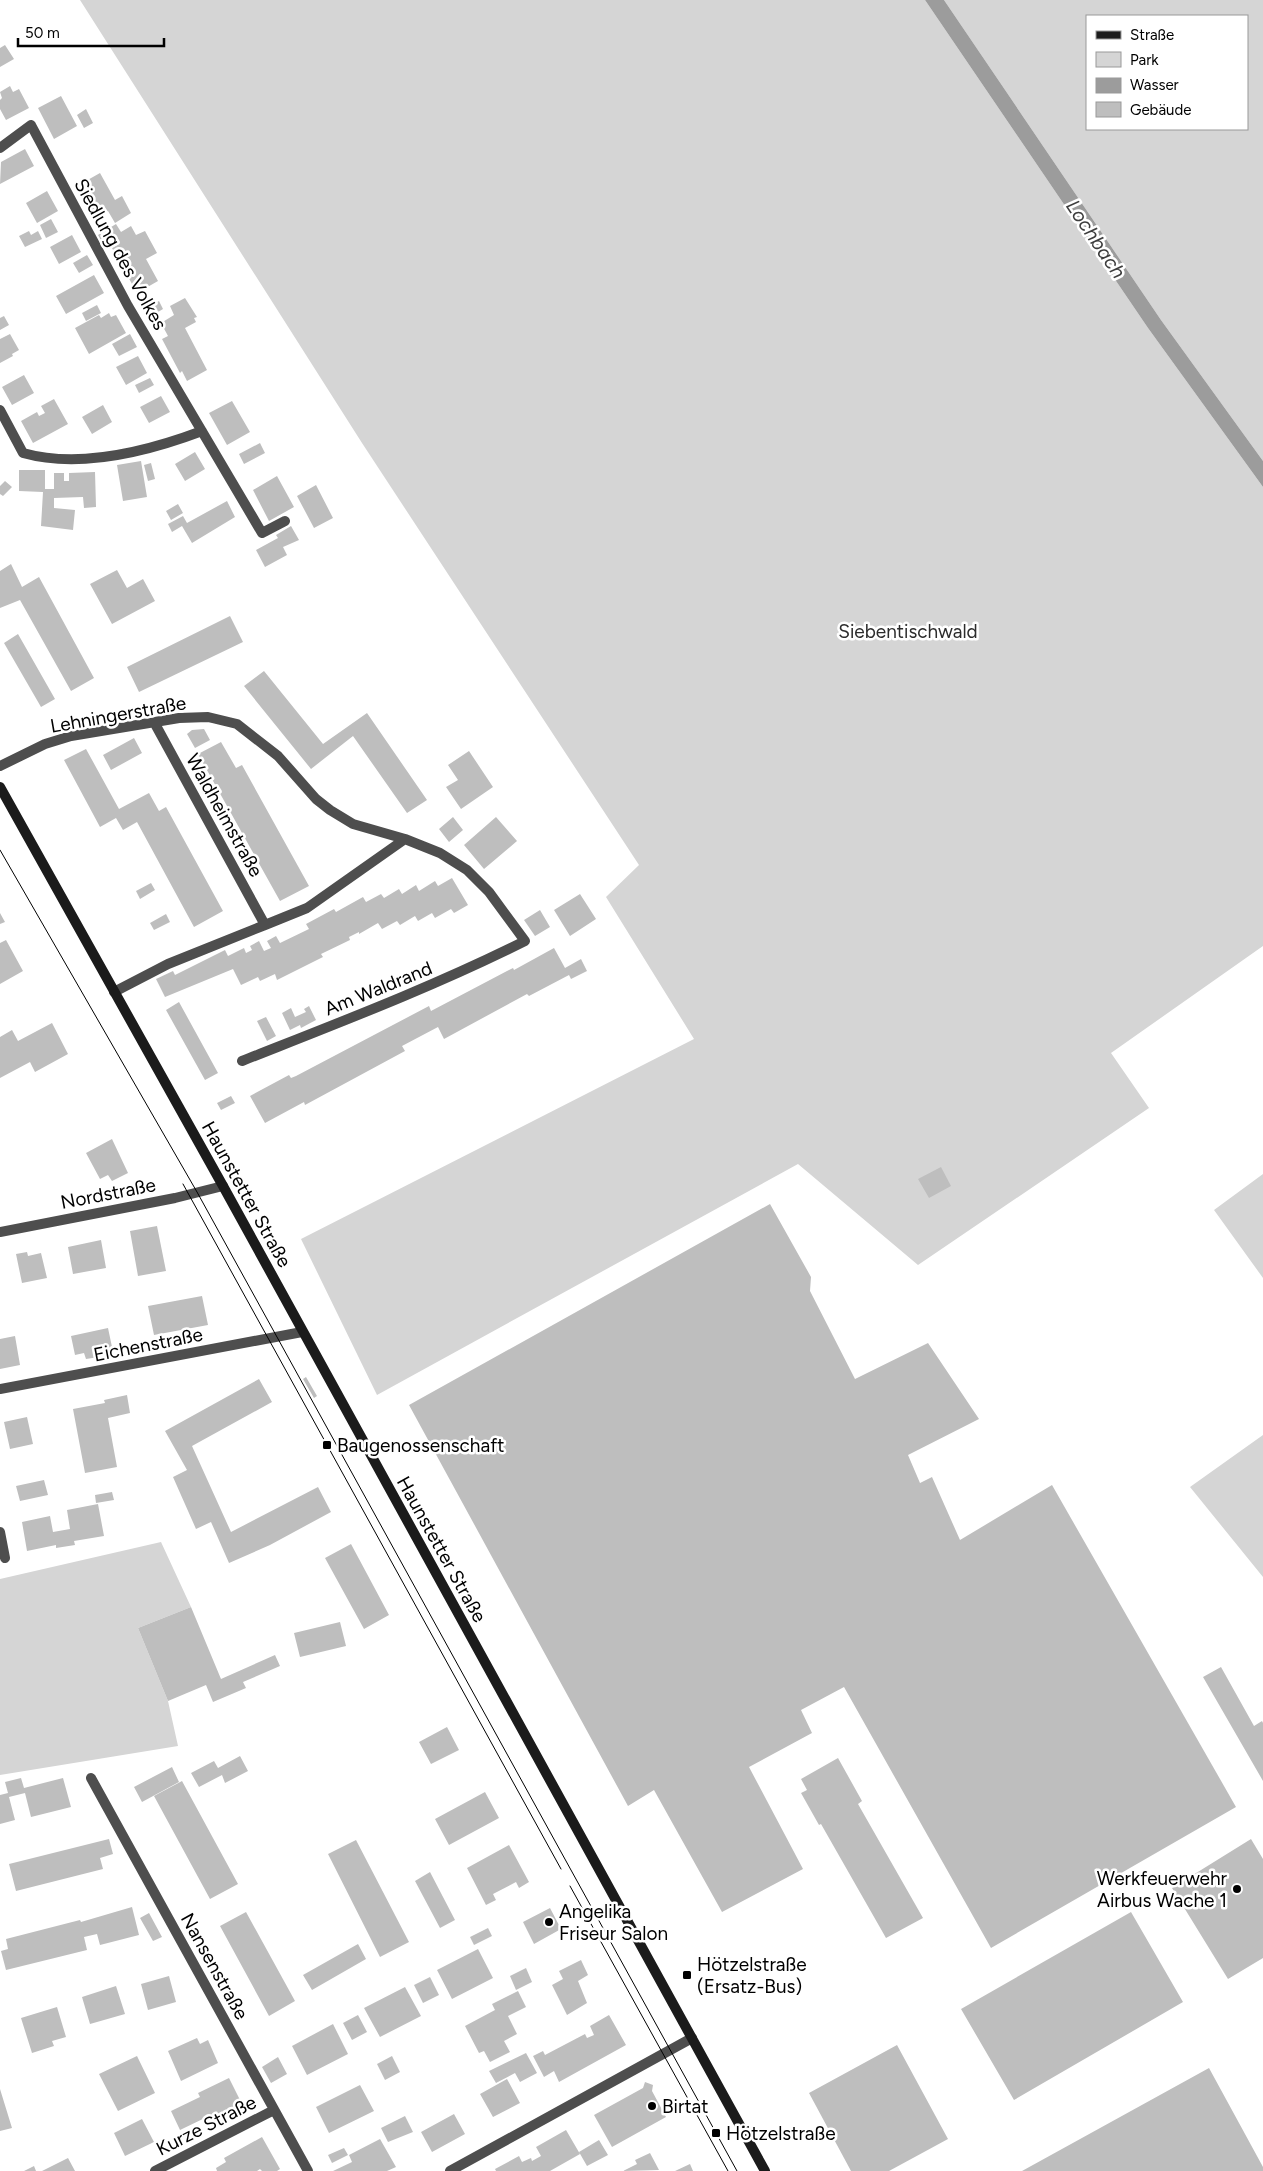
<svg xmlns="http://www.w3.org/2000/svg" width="1263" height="2171" viewBox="0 0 1263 2171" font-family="Figtree,sans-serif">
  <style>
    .green { fill: #d5d5d5; fill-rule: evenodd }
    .water { fill: #9c9c9c }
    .building { fill: #bebebe }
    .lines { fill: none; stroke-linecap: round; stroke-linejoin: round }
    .minor { stroke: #4e4e4e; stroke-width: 10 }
    .secondary { stroke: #1b1b1b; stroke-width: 10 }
    .tram { stroke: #000; stroke-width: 1 }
    .poi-dot { fill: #000; stroke: #fff; stroke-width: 2 }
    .labels { text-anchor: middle; stroke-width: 5; stroke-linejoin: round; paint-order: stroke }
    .street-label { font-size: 19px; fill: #000; stroke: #fff }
    .park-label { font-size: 19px; fill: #2c2c2c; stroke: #fff }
    .poi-label { font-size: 19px; fill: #000; stroke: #fff; text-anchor: start }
    .water-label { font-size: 20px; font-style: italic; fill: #3d3d3d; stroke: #fff }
  </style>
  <rect width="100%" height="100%" fill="#fff"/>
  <path class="green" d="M80,0H925L1148,328L1263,487V946L1111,1053L1149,1108L918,1265L798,1164L377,1395L301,1239L694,1039L606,897L639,865L362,443Z
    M944,0H1263V461L1161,320ZM1087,16H1247V129H1087Z
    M1263,1174V1278L1214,1210Z
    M1263,1435V1577L1190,1487Z
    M161,1542L191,1607L138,1628L168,1701L178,1746L0,1775V1579Z"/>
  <path class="water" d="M925,0H944L1161,320L1263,461V487L1148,328Z"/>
  <path class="building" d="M5,45L14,59L0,67V48Z
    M10,86L13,92L19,89L29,108L6,120L0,109V100L2,98L0,92Z
    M61,96L77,126L54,139L38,108Z
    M86,109L93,123L84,128L77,115Z
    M25,149L34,166L0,184L1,162Z
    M100,173L115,200L122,196L131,213L115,223L108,211L95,218L77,186Z
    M47,191L58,211L37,223L26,203Z
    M51,219L58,232L46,238L40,225Z
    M116,224L121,232L131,226L136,235L145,231L157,253L146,259L158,281L137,293L112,248L119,244L114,235L102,242L98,235Z
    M29,231L31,235L38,231L42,239L25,247L19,236Z
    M72,235L81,252L59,264L50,247Z
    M87,255L93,265L79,273L73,263Z
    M94,275L104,293L66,314L56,296Z
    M185,298L197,317L194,318L196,322L185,328L207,370L187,381L182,371L180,373L162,339L168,336L161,323L174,315L170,306Z
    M159,301L163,309L150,317L145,309Z
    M97,305L101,313L86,321L82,313Z
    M109,313L111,317L116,315L126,333L89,354L75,328L99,315L101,318Z
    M4,316L9,325L0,330V318Z
    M10,334L19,350L12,354L13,356L0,363V339Z
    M130,334L137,347L119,356L112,344Z
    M138,356L147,373L126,385L116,367Z
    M24,375L34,393L12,405L2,387Z
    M150,378L154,385L139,393L135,385Z
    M161,396L170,412L149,423L140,407Z
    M54,399L68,424L33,443L21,421L37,412L39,416L45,413L41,406Z
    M232,401L250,432L227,445L209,413Z
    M103,405L112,422L92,434L82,417Z
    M260,443L265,453L244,464L239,454Z
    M195,452L205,469L185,481L175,464Z
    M141,461L147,497L123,501L117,465Z
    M151,463L155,479L148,481L144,465Z
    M19,470H45V489H54V473H64V481H69V473L95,472L96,507L84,508L83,497L54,498V508L75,510L73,530L41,526L43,492L19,491Z
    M277,476L294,507L269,521L253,490Z
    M5,481L12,487L3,496L0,494V486Z
    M316,485L333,518L314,528L297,496Z
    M227,501L235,517L192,543L182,526L172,532L168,524L183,516L187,523Z
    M178,504L183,513L171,520L166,511Z
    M291,526L299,540L283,547L287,555L265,567L256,550L278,538L276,535Z
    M11,564L22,587L39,577L94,678L71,691L20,600L0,608V571Z
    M117,570L127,588L143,579L155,601L112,624L90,584Z
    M230,616L243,642L139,692L127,667Z
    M18,634L55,699L41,707L4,643Z
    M264,671L323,744L367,713L427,800L407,813L353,736L311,769L244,686Z
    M204,729L210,740L195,748L187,734L192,730Z
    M134,738L142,753L111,770L103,755Z
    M221,742L236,768L242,765L309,886L280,901L198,754Z
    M86,749L119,809L149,793L159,811L166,807L223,911L194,927L137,822L123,830L116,818L100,827L64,760Z
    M469,751L493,787L461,809L446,787L458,780L448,765Z
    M453,817L463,830L449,842L439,829Z
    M496,817L517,841L484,869L464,845Z
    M452,878L468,905L454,913L451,909L435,918L432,913L418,921L415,916L400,925L397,921L382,929L378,923L359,934V932L349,937L350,940L321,954L323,957L277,980L275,974L260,981L258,977L241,985L233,969L165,997L156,979L173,971L175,975L225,950L228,956L244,948L246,953L252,950L250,946L259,941L264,951L271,948L267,941L276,936L280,943L309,929L306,924L334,909L336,912L363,897L366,902L381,894L384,898L399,889L402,894L416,885L419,891L435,881L438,886Z
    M151,883L155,890L140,899L136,891Z
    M580,894L596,919L570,936L554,910Z
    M540,910L550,927L535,936L524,920Z
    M0,913L5,922L0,924Z
    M166,914L170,922L154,930L150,923Z
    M6,940L23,971L0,984V943Z
    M554,948L565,968L581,959L587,971L571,979L569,975L529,996L527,994L444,1039L438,1027L402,1046L405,1051L305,1105L304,1102L265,1123L250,1096L289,1075L291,1078L296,1076L429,1006L431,1011L507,971L513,968L514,970Z
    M179,1002L218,1073L205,1080L166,1010Z
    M309,1006L316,1020L301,1028L300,1025L290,1030L282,1013L291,1008L295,1017L306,1012L304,1009Z
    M266,1017L276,1036L267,1041L257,1021Z
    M52,1023L68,1054L35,1072L30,1062L0,1078V1037L12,1030L18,1041Z
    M231,1096L235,1103L221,1110L217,1103Z
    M112,1139L128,1173L112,1181L108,1175L100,1179L86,1153Z
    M941,1167L951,1186L929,1198L918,1179Z
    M770,1204L811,1277L810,1291L855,1379L928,1343L979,1419L908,1455L920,1483L932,1477L960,1540L1052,1485L1236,1807L991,1948L844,1687L801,1710L812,1733L749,1767L803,1869L722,1912L654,1790L628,1806L409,1405Z
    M157,1226L166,1271L138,1276L130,1231Z
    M101,1240L106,1268L73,1274L68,1247Z
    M27,1252L28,1256L41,1253L47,1278L22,1283L16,1254Z
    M202,1296L208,1325L154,1335L148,1306Z
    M108,1328L112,1347L98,1350L99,1357L86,1359L84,1353L75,1355L71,1336Z
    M15,1336L20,1365L0,1369V1339Z
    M306,1377L317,1396L314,1398L303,1379Z
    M259,1379L272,1402L192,1446L231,1532L318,1487L331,1512L270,1545L229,1563L211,1522L196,1529L173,1477L187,1470L165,1431Z
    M127,1395L130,1413L108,1418L117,1467L85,1473L73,1409L105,1403L104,1400Z
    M27,1417L33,1444L10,1449L4,1422Z
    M44,1480L48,1495L20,1501L16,1486Z
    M112,1492L114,1500L96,1503L95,1495Z
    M98,1504L104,1536L74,1541L75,1545L56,1548V1545L27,1551L22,1522L50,1516L53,1532L70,1529L67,1510Z
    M351,1544L389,1615L364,1629L325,1558Z
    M191,1607L221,1679L275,1655L280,1666L243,1682L246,1688L213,1702L206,1685L168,1701L138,1628Z
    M340,1622L346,1646L300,1657L294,1633Z
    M1221,1667L1254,1726L1262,1721L1263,1723V1781L1203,1677Z
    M447,1727L459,1750L431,1764L419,1742Z
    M240,1756L248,1771L225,1783L222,1775L199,1787L191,1773L214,1761L218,1768Z
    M838,1758L862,1801L858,1804L923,1918L886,1938L821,1824L819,1825L801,1793L807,1790L801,1779Z
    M172,1767L179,1782L142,1802L134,1787Z
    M21,1778L24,1788L63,1778L71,1807L31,1817L25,1793L9,1797L15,1820L0,1824V1795L8,1793L5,1782Z
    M182,1781L238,1884L210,1899L154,1796Z
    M485,1792L499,1818L449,1845L435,1819Z
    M109,1839L113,1854L100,1858L103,1869L16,1891L9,1864Z
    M1251,1839L1263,1859V1958L1228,1979L1172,1888Z
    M356,1840L409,1942L380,1957L328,1854Z
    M509,1845L529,1882L519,1888L516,1882L493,1894L496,1900L486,1905L467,1868Z
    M430,1872L455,1920L440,1928L415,1881Z
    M132,1907L139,1935L100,1945L97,1934L84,1937L87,1950L6,1970L1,1951L8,1949L6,1939L80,1920L81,1922Z
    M550,1908L561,1929L534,1944L523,1922Z
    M246,1912L295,2001L269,2016L220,1926Z
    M1131,1912L1183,2002L1014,2100L961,2009Z
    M149,1913L162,1937L153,1941L140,1918Z
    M488,1928L492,1936L474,1945L470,1937Z
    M358,1944L366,1959L312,1990L303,1975Z
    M478,1949L493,1978L452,1999L437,1970Z
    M581,1960L588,1975L578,1981L587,2003L567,2015L552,1985L563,1979L559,1971Z
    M526,1968L532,1982L516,1990L510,1976Z
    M169,1976L176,2002L148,2010L141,1984Z
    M430,1977L439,1995L423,2003L414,1985Z
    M116,1986L125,2014L90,2024L82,1997Z
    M405,1987L421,2016L380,2037L364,2008Z
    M518,1991L526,2007L508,2016L517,2034L504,2041L510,2052L490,2062L484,2051L479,2053L465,2026L495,2010L492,2004Z
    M57,2007L66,2037L52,2041L54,2046L32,2053L21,2018Z
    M358,2015L367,2032L352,2040L343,2023Z
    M609,2015L626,2045L559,2082L554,2071L544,2077L533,2056L543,2051L545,2055L585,2034L587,2038L594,2035L590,2026Z
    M333,2024L348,2054L307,2075L292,2046Z
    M197,2038L200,2044L208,2040L218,2063L181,2081L168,2051Z
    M897,2045L948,2139L889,2171H851L809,2093Z
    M526,2053L537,2073L520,2082L515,2073L496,2083L489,2071Z
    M137,2056L155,2093L118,2111L99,2074Z
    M392,2056L400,2072L385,2080L377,2064Z
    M278,2057L287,2074L271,2083L262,2067Z
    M1209,2068L1263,2167V2171H1022Z
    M229,2078L244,2108L213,2123L209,2116L180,2130L171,2111L200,2097L198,2093Z
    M507,2079L520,2103L493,2117L480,2094Z
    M645,2082L653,2085L652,2091L666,2117L612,2147L594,2115L643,2088Z
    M360,2085L374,2111L329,2133L316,2107Z
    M0,2089L12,2128L0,2131Z
    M454,2114L465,2134L432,2152L421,2132Z
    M405,2116L413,2132L388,2142L381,2128Z
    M142,2119L154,2142L125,2156L114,2133Z
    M566,2130L580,2154L550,2171H496L495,2169L519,2156L522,2162L531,2158L532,2161L541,2156L536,2147Z
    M262,2137L280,2169L277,2171H262L260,2169L257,2171H217L216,2168L226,2162L224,2158Z
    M380,2139L396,2167L387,2171H333L352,2162L349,2155Z
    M599,2140L608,2155L587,2166L579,2152Z
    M344,2148L348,2155L332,2163L328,2155Z
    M650,2153L659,2170L623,2171L637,2164L635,2160Z
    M68,2158L75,2171H42Z
    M690,2164L693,2171H675Z
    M34,2166L36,2171H24Z"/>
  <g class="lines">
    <path class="minor" d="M0,148L31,125L128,306L262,533L285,521
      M0,410L23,453C80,469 149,451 202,431
      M154,722L265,925L307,908L405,839
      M0,766L45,744L71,736L179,718L208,717L237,724L278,756L316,799L330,810L353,824L405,839L440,853L467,870L489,892L525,941C433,987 338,1023 242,1061
      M114,992L168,964L265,925
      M0,1232L175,1198L223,1186
      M0,1389L302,1332
      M0,1532L5,1558
      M91,1778L308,2171
      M155,2171L274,2110
      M450,2171L692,2038"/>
    <path class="secondary" d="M0,787L223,1186L765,2171"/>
    <path class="tram" d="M0,850L197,1192L737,2171
      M183,1184L561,1869
      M570,1886L728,2171"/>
  </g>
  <g class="poi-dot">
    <rect x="322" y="1440" width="10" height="10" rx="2.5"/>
    <circle cx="1237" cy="1889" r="5"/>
    <circle cx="549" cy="1922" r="5"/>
    <rect x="682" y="1970" width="10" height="10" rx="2.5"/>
    <circle cx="652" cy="2106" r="5"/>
    <rect x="711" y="2128" width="10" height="10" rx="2.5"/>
  </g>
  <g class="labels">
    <g class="street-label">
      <text transform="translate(121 254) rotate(61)" y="7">Siedlung des Volkes</text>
      <text transform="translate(118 714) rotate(-10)" y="7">Lehningerstraße</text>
      <text transform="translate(225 815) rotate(61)" y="7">Waldheimstraße</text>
      <text transform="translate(378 988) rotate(-22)" y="7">Am Waldrand</text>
      <text transform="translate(108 1193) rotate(-11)" y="7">Nordstraße</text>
      <text transform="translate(247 1194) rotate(61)" y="7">Haunstetter Straße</text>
      <text transform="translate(148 1344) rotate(-11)" y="7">Eichenstraße</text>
      <text transform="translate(442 1549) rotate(61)" y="7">Haunstetter Straße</text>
      <text transform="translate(215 1966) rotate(61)" y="7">Nansenstraße</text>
      <text transform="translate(206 2125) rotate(-27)" y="7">Kurze Straße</text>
    </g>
    <g class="park-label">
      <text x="908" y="638">Siebentischwald</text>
    </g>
    <g class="poi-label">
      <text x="337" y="1452">Baugenossenschaft</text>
      <text x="1227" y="1885" text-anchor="end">Werkfeuerwehr<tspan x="1227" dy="22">Airbus Wache 1</tspan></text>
      <text x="559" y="1918">Angelika<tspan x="559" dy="22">Friseur Salon</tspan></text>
      <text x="697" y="1971">Hötzelstraße<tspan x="697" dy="22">(Ersatz-Bus)</tspan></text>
      <text x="662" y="2113">Birtat</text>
      <text x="726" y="2140">Hötzelstraße</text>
    </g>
    <g class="water-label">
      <text transform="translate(1096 239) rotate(56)" y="7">Lochbach</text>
    </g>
  </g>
  <rect x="1086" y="15" width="162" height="115" fill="#ffffff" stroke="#999999"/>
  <rect x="1096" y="31" width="25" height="8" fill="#1b1b1b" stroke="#999999"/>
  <text x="1130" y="40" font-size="15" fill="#000000">Straße</text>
  <rect x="1096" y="52" width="25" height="15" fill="#d5d5d5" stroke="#999999"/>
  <text x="1130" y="65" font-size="15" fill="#000000">Park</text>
  <rect x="1096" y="78" width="25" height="15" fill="#9c9c9c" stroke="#999999"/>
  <text x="1130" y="90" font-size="15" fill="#000000">Wasser</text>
  <rect x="1096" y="102" width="25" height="15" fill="#bebebe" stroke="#999999"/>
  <text x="1130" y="115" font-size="15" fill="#000000">Gebäude</text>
  <path d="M18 38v8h146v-8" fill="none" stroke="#000000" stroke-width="2.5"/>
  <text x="25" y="38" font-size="15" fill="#000000" stroke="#ffffff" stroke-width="4" paint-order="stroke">50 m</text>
</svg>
